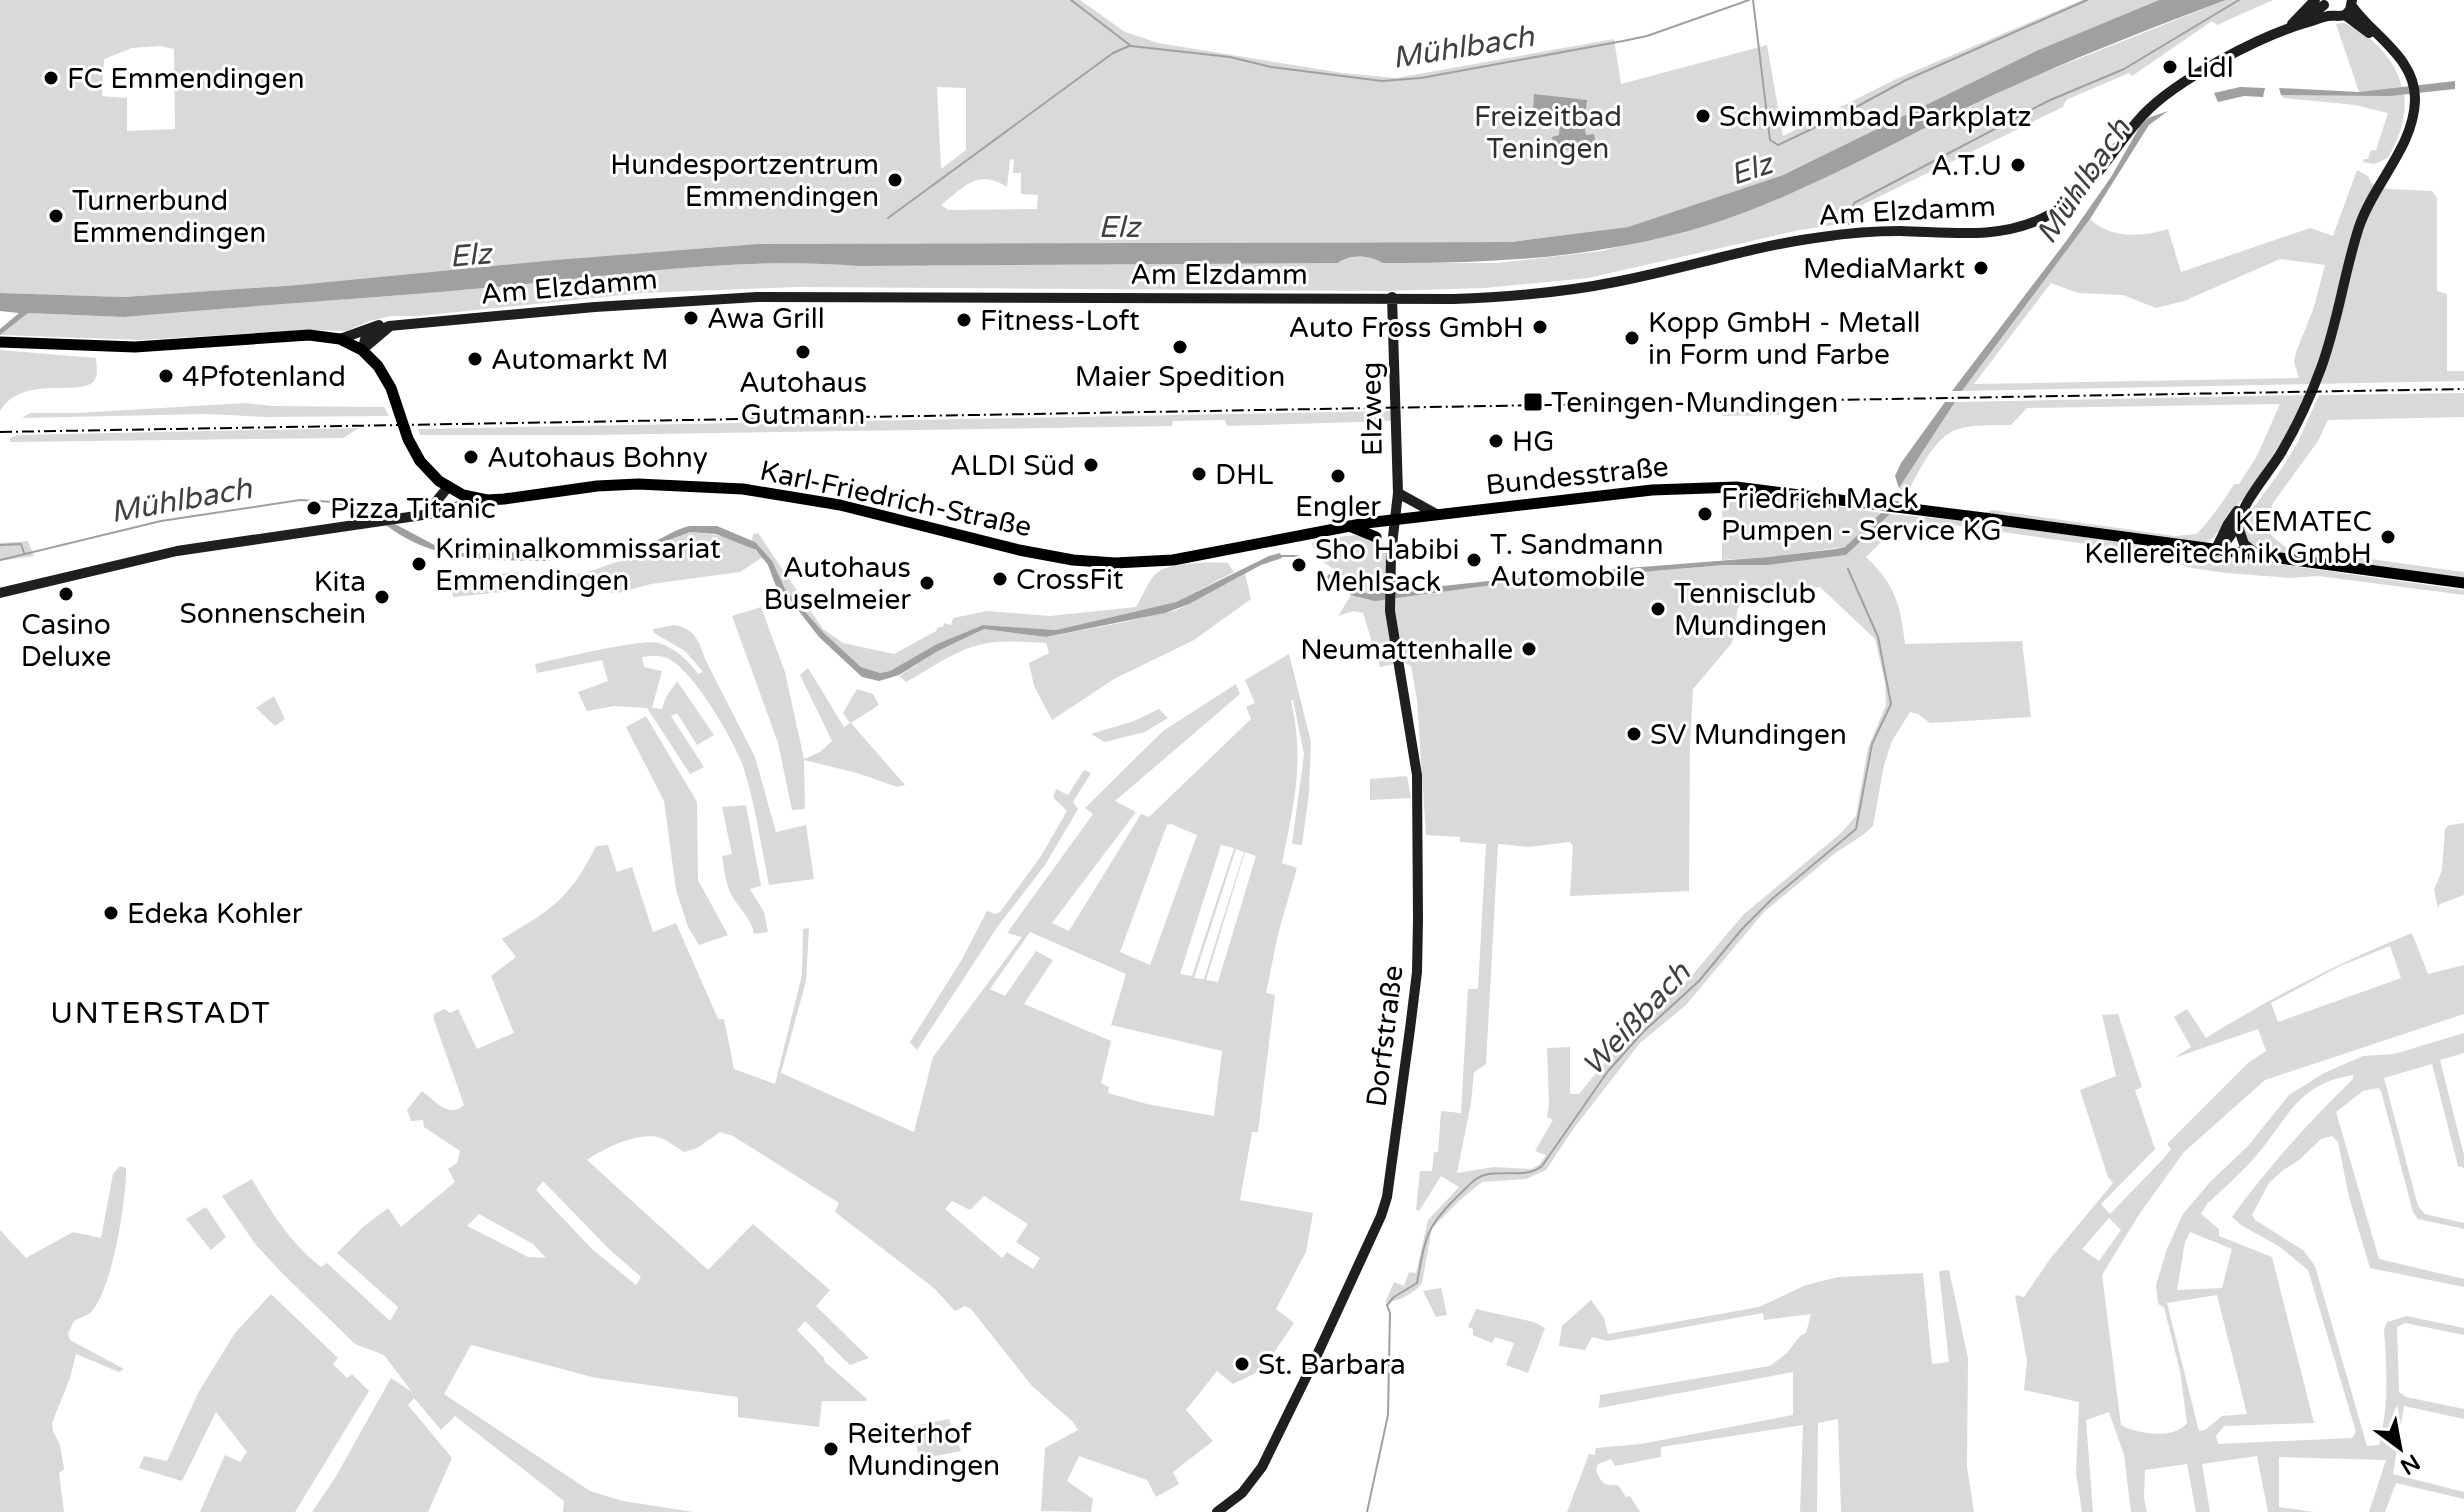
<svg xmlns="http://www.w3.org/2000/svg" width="2464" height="1512" viewBox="0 0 2464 1512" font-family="'Varela Round',sans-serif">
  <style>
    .green { fill: #d9d9d9; fill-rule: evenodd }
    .water { fill: #a0a0a0 }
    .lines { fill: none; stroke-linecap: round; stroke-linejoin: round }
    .stream { stroke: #a0a0a0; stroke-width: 2 }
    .secondary { stroke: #1f1f1f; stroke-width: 10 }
    .primary { stroke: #000; stroke-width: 11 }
    .rail { stroke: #000; stroke-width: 2; stroke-dasharray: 12 4 2 4; stroke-linecap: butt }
    .poi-dot { fill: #000; stroke: #fff; stroke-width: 3 }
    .labels { text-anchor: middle; stroke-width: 6; stroke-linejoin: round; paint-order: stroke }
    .poi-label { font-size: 28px; fill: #000; stroke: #fff; text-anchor: start }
    .park-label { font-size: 28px; fill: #303030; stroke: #fff }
    .street-label { font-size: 28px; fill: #000; stroke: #fff }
    .water-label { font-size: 30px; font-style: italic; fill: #414141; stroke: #fff }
    .neighbourhood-label { font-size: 30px; letter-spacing: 2px; fill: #000; stroke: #fff }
  </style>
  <rect width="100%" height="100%" fill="#fff"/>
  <path class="green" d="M0,0H1080L1125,32L1158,43L1343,73L1396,78L1614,39L1621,84L1767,45L1783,136L1896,79L2082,0H2159L2036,51L1783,175L1628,227L1511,242L757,244L554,260L297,285L124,297L0,293ZM160,46L174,49L175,129L127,131V98L102,96L104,59L132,48ZM937,87L966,88V150L941,169ZM1010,159L1014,160L1013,173H1021V194L1038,195L1037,209L949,210L941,205C965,187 977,168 1007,187Z
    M2226,0H2273L2217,25L2212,21L2132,76L2129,73L2066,100L2063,107L1862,205V221L1800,230L1588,278L1485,288L1383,291L798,287L642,293L419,316H391L370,321L346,331L307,330L141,340L0,335L28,313L124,317L160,314C275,304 391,297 506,286C622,275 742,256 858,266L1338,263C1350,254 1371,255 1383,263H1497L1602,251L1706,225L1803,188L2025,80Z
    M2343,23C2370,32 2397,61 2402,88L2359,92L2336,24Z
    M2404,94C2407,118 2399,138 2388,158L2374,164L2363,162L2364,159H2368L2371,150H2376L2388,113L2355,105L2284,98L2281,95Z
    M2357,170L2368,176L2371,183L2388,189L2432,191L2437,198V291L2447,294V371H2464V381L1962,391L2090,219C2110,239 2143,237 2168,229L2181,272L2310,228L2333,236ZM2280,259L2325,265L2313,310L2296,352L2294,362L2299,378L1974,384L2051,283L2078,293L2123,295L2156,308L2184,301Z
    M0,350L96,358C96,363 98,372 96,377C88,401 24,371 0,411Z
    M2464,393V417L2328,420L2318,441L2273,503L2267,522L2271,535L2285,547L2464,572V581L2299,558L2248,545L2240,526L2279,473L2298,442L2319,395Z
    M2305,395C2285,441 2259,478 2228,518C2220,528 2215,540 2202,544L1985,513L1992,510L2175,536L2196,534C2207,525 2227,496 2234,484H2239L2257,456L2280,404L2027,408L2011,425C1993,426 1970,423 1953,431C1932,441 1918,474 1907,493L1899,488L1955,402Z
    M246,403L272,406L384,407L389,416L266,417L207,414L22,418L30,413H77Z
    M1780,405L1779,415L1723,416L1724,407Z
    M1391,411V421L1227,426L1225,420L1173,421L1172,426L592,435H420L418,429Z
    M359,428L343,438L10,442V438L17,435Z
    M1722,493L1786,498L1881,513L1845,547L1768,557L1722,560Z
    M1890,514L1977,522L2464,590V595L2318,576L2290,578L2226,573L2192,568L2135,551L1947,524C1896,520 1901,523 1866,557C1895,584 1901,606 1905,644L2022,641L2031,717L1930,723L1918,714L1910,712L1892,741L1884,765L1873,826L1863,835L1834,854L1764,912L1686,1005L1640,1043L1574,1128L1546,1170L1526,1179L1482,1182L1459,1201L1432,1228L1422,1283C1414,1294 1398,1301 1385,1303L1394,1282L1404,1286L1409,1272L1416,1273L1428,1220L1459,1187L1441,1176L1419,1211L1416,1210L1420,1171H1432L1434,1152H1438L1441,1111L1461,1113L1468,989H1478L1486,844L1460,842V837L1426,835L1417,700L1411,666L1404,662L1380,667L1363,613L1354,611L1338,616L1351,595L1347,591L1352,582L1319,559L1321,551L1313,548L1312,543C1333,539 1379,523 1388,554C1391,568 1389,585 1390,599L1500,584L1724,565H1768L1846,555ZM1820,587L1875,639L1885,683L1886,705L1868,748L1856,816L1842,832L1743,915L1689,979L1629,1033L1579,1094H1570V1047L1547,1048L1549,1104L1547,1117L1553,1120L1535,1151L1546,1155L1539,1165L1531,1169L1494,1167L1457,1173L1471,1103L1474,1072L1486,1064L1498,844L1528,847L1569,842L1573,845L1570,896L1689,891L1690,746L1693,689L1731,644L1736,632L1737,610L1746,596Z
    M690,532C715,534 744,538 763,557L740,572L651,584L618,593L571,590L540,578L549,571C579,584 607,560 637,558V552Z
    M758,533L823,629L843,643L894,654L936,631L938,627H943L944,623L951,625L953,618L987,611L1050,616L1136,607C1143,596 1148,580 1157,573C1169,562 1212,562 1228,563L1234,572L1176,602L1056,630L983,625L937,644L890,671L880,673L861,667L824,633L785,589L752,540L753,534Z
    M28,541L34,556L0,561V543Z
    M518,572L523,590L453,597L449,577Z
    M1245,574L1251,599L1194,640L1114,679L1052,720L1034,686L1029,663L1049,653L1046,643C1027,642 1007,640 988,643C959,647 932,668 906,682L899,676L938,651L984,629L1046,637L1120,623L1177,610Z
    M761,607L785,672L804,759L820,752L832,741L800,675L808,668L844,727L850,723L843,713L857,689L873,694L879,705L851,723L905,785L897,787L857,773L804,760L805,809L792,810L778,743L732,616Z
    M674,625C697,629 699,643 706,661L755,757L776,832L806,825L814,879L769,885C761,847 756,807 744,769C736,743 692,668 667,658C659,655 650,656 642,657L644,667L662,671L652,708L662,709L666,697L677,681L714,735L697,745L677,713L671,716L704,767L690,774L647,708L614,706L587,711L578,692L608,681L602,660L537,673L535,664C558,659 642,638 659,643C675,648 689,661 698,674L703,672L685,651L654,633L653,629Z
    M1289,654L1311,742L1309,793L1302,845L1292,844L1304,754L1293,700L1291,701C1305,762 1294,803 1282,863L1297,868L1278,934L1266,993L1275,995L1258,1132H1252L1240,1200L1313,1213L1306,1252L1276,1309L1294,1323L1262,1370L1233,1384L1217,1371L1186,1410L1213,1441L1173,1472L1179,1484L1156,1497L1147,1480L1079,1456L1067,1481L1093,1499L1091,1512L1041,1511L1045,1448L1078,1430L1073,1422L1032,1386L971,1309L965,1306L955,1311L935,1289L835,1212L839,1203L733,1136L720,1132L697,1148L684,1152C677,1148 669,1141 661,1138C640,1131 604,1148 587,1160L708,1270L753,1224L830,1290L816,1306L869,1358L850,1365L805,1321L797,1330L824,1358L825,1362L867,1399L866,1401H822L819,1427L738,1417V1397L596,1378L471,1345L444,1394L590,1491L623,1501L693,1512H563L564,1501L455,1416L441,1430L414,1398L408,1405L452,1458L428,1512H312L335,1478L391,1378L412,1392L384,1355L355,1344L283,1274L256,1245L222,1196L252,1179C270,1211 292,1245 321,1267L327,1263L390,1321L398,1307L337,1253L363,1227L388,1208L401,1227L455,1182L448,1169L457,1163L460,1151L424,1127L423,1120L411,1121L407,1110L422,1091C435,1101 449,1119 464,1105L434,1020V1014L445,1009L450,1013L458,1009L477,1049L514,1033L491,976L516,957L502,939C552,909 569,900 596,846L608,845L617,872L632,867L653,932L676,923L718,1019H724L734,1069L775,1084L802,975L803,929L809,928L806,981L781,1073L914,1132L933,1057L1022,937L1007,933L1093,814L1085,808L1163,731L1236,684L1240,694L1115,801L1136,812L1052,923L1069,931L1141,814L1149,817L1251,719L1246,707L1255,703L1245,680ZM1171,824L1197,835L1150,965L1120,952L1167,825ZM1221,845L1234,848L1192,976L1180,974ZM1236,849L1244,852L1204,979L1194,978ZM1245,852L1256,856L1218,982L1206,980ZM1030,932L1126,974L1111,1025L1222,1051L1214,1116L1147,1104L1108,1093L1109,1087L1101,1083L1111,1041L1024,1004L1053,960L1036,951L1005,996L990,989ZM543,1181L609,1249L641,1277L636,1285L593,1250L536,1190ZM984,1196L1028,1224L1016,1242L1040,1258L1033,1269L1007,1252L1002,1258L945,1209L952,1201L970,1210ZM479,1214L533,1244L546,1258L528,1257L467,1226Z
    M274,696L285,719L275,726L256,708Z
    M1159,709L1168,718L1145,732L1105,742L1091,734L1134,721Z
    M646,716L697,802L698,880L728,935L699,945L688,927L676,890L664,801L626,727Z
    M1084,770L1091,773L1073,802L1078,809L1045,865L998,926L917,1050L910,1042L961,961L987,911L996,914L1000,912L1041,856L1067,811L1053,797L1056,789L1068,795Z
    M1407,776L1411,798L1370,800V779Z
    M746,805L761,886L750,889L764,912L768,932L754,934C751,917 738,908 731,894C725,882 724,868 722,856L732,854L722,807Z
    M2464,823V895L2440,904L2438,908L2434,890L2442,870L2445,829L2449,825Z
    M2412,933L2428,974L2464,965V1014L2265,1080L2184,1152L2138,1216L2102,1275L2121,1425C2137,1434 2175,1440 2187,1423L2180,1371L2164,1307L2158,1304L2156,1285L2167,1249L2183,1214L2211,1181L2248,1146L2289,1095L2324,1073L2363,1056L2394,1054L2464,1033V1053L2440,1060L2464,1155V1168L2458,1166L2432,1064L2384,1078L2418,1206L2425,1214L2464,1223V1229L2418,1219L2413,1212L2381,1091L2378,1088L2363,1091L2336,1112L2379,1259L2464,1279V1287L2370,1268L2349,1197L2338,1142L2332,1136L2321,1139L2299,1160L2282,1171L2269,1183L2252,1215L2255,1220L2303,1250L2315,1266L2367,1446L2379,1445C2389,1404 2387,1371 2384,1330L2387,1322L2407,1316L2464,1328V1335L2405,1323L2397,1327L2399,1392L2406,1397L2464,1409V1419L2404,1406L2393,1474L2464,1492V1499L2396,1483L2385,1512H2369L2386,1460L2279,1457V1507L2314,1512H2268L2257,1456L2202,1464L2210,1512H2196L2187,1464L2145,1470L2144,1497L2147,1512H2131L2124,1455L2109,1412L2086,1420L2093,1512H2082L2076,1473L2079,1402L2024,1390L2027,1361L2015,1295L2024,1297L2050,1259L2113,1183L2108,1177L2080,1090L2116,1076L2102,1015L2118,1014L2142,1087L2135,1090L2155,1149L2101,1204L2110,1214L2164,1158L2171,1149L2167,1144L2248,1063L2266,1051L2258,1029L2174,1058L2191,1047L2174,1017L2187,1009L2206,1038C2272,997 2340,962 2412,933ZM2390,946L2401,978L2278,1022L2271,1003L2340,966ZM2353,1075V1079C2309,1122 2268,1167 2232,1217L2241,1225L2280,1247L2308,1270L2356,1432L2352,1438L2218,1444L2216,1436L2224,1426L2314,1423L2272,1257L2219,1236V1229L2201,1214L2207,1204C2225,1187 2244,1171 2260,1151C2291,1113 2299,1084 2353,1075ZM2109,1218L2121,1230L2099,1261L2082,1249ZM2190,1232L2232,1249L2222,1288L2177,1290L2185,1242ZM2217,1295L2247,1414L2222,1416L2205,1430L2199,1431L2167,1303Z
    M120,1166L126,1168C127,1197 112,1293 90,1313C87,1316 78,1318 74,1321L68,1334L70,1340L124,1369L119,1372L76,1354L70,1378L52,1423L53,1431L60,1445L64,1469L59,1473L64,1512H0V1230L26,1258L73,1232L101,1238L113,1174Z
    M206,1207L226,1237L211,1250L186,1219Z
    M1949,1270L1968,1358L1967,1467L1974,1512H1841L1838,1419L1818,1423L1817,1512H1800L1803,1425L1661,1447V1457L1615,1466L1611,1459L1598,1464L1596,1470C1601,1483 1604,1486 1618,1485L1626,1497L1630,1496L1640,1512H1567L1589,1454L1595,1455L1596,1448L1641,1444L1793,1415V1372L1599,1408L1600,1395L1770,1366L1787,1353L1800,1336L1806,1333L1811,1314L1764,1320L1763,1313L1608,1341L1592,1337L1585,1350L1559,1346L1562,1326L1591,1300L1604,1318L1608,1334L1759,1307L1806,1285L1838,1277L1923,1273L1932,1364L1949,1362L1939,1271Z
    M1441,1288L1447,1315L1436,1317L1423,1291Z
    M271,1294L338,1358L333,1364L347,1378L352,1374L369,1391L295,1512H200L225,1455L240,1462L247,1452L216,1412L182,1481L139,1468L144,1456L167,1461L198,1393L235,1333Z
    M1476,1309L1534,1322L1545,1328L1528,1373L1506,1365L1514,1343L1495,1337L1492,1343L1473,1335V1329L1468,1327Z
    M949,1419L961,1451L920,1459L916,1445L904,1428Z"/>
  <path class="water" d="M2159,0H2226C2137,33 2049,68 1964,109C1879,150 1795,198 1705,226C1599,258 1492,264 1382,263C1371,255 1350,254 1338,263L858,266C742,256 622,275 506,286C391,297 275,304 160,314L124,317L28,313L0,335V329L19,313L0,311V293L124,297L297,285L554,260L757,244L1511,242L1628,227L1783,175L2036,51Z
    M2455,81V89L2390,96L2281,95L2279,88L2359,92Z
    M2240,87L2265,88L2263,97L2244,96L2218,102L2214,93Z
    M1534,94L1587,100L1585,118L1533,113Z
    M2168,111L2149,125L2090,219L1962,391H1952L2067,240L2111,177L2140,126L2148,118Z
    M1560,123L1584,125L1586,135L1594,134L1596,145L1555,152L1552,137L1559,135Z
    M1945,402H1955L1899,488L1895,476L1901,463Z
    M1881,513L1890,514L1846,555L1768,565H1724L1500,584L1375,601L1351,595L1326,578L1329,574L1349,587L1368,594L1553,574L1768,557L1836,549L1845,547Z
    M395,524L440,548L463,553L549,552L550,561C491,560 435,563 386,525Z
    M690,526H717L755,542L772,561L785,589L824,633L861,667L880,673L890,671L937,644L983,625L1056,630L1176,602L1269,556L1280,553L1282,558L1261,565L1189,604L1165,613L1046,637L984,629L938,651L899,675L879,681L862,677L819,637L791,601L777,589L768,565L756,550L716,534L690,532L637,552L636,546C657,545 670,530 690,526Z"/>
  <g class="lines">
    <path class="stream" d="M1071,0L1131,46L1230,57L1271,67L1382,81L1421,78L1623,41L1647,36L1749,0
      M1753,0L1770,140L1778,145L1845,113L1906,80L2087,0
      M888,218L1113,53L1129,46
      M1849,224L1854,203L2048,101L2124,69L2239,0
      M0,545L21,544L24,553
      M1280,556H1298
      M0,560L161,521L300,500L335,502L370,514
      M1367,1512L1388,1415L1390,1313L1387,1305L1394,1297L1417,1283C1426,1234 1426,1226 1463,1191C1471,1183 1477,1176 1488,1174C1506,1171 1527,1178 1542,1166L1608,1071L1643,1032L1699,981L1742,929L1772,899L1856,829L1872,744L1891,704L1878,637L1848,569"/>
    <path class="secondary" d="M2345,15L2369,33
      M2305,21L2324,5
      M2292,24L2315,0
      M340,339L379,325
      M362,350L366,336L389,326L595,307L757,297L1453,299C1508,297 1561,293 1615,282C1684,269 1752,246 1822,237C1848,233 1874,231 1900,231C1948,232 1998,240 2043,218C2094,193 2107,154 2143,115C2176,80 2258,37 2305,23C2312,21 2320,18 2328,16C2334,15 2339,17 2345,15L2350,10L2352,0
      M362,350L388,328
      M1398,493L1438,515
      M426,514L448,487
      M2237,524L2244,544L2258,555
      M2215,551C2233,540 2238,519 2248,501C2257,486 2269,471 2279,456C2296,428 2310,398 2321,368C2338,322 2344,273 2359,227C2373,184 2414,147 2415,100C2416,58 2373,36 2352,6
      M2215,551L2228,524L2237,511
      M0,593L177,551L443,512L477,499
      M1217,1512L1242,1493L1262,1467L1317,1355L1381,1216L1387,1197L1410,1029L1417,972L1418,920L1417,775L1390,611L1391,554L1398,493L1392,297"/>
    <path class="primary" d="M0,342L135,347L309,335L340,339L362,350L378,366L391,388L408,439L420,461L439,481L463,495L487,500L504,499L597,486L638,484L743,489L840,505L1019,550L1073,560L1115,563L1173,560L1366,523L1652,490L1736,487L1984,518L2464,583
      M1349,526L1376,537"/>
    <path class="rail" d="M0,432L2464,389"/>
  </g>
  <g class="poi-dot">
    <circle cx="2170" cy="67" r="8"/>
    <circle cx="51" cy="78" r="8"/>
    <circle cx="1703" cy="116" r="8"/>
    <circle cx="2018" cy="165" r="8"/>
    <circle cx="895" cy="180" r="8"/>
    <circle cx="56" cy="216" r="8"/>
    <circle cx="1981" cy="268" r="8"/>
    <circle cx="691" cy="318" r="8"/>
    <circle cx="964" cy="320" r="8"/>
    <circle cx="1540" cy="327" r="8"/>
    <circle cx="1632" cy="338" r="8"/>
    <circle cx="1180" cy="347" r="8"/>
    <circle cx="803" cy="352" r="8"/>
    <circle cx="475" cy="359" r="8"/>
    <circle cx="166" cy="376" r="8"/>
    <rect x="1523" y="392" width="20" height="20" rx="4"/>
    <circle cx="1496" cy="441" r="8"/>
    <circle cx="471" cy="457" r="8"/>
    <circle cx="1091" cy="465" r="8"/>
    <circle cx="1199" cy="474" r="8"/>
    <circle cx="1338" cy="476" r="8"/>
    <circle cx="314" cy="508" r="8"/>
    <circle cx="1705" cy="514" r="8"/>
    <circle cx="2388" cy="537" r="8"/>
    <circle cx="1474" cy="560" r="8"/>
    <circle cx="419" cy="564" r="8"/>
    <circle cx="1299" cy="565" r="8"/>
    <circle cx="1000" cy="579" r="8"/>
    <circle cx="927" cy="583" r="8"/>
    <circle cx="66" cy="594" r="8"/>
    <circle cx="382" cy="597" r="8"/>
    <circle cx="1658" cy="609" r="8"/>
    <circle cx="1529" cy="649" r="8"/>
    <circle cx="1634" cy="734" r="8"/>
    <circle cx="111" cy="913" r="8"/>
    <circle cx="1242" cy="1364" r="8"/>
    <circle cx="831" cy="1449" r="8"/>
  </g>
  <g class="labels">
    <g class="poi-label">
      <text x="2186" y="77">Lidl</text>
      <text x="67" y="88">FC Emmendingen</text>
      <text x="1719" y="126">Schwimmbad Parkplatz</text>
      <text x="879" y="174" text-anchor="end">Hundesportzentrum<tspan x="879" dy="32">Emmendingen</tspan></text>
      <text x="2002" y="175" text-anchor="end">A.T.U</text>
      <text x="72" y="210">Turnerbund<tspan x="72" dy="32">Emmendingen</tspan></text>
      <text x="1965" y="278" text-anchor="end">MediaMarkt</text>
      <text x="707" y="328">Awa Grill</text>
      <text x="980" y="330">Fitness-Loft</text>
      <text x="1648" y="332">Kopp GmbH - Metall<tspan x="1648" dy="32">in Form und Farbe</tspan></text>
      <text x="1524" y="337" text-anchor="end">Auto Fross GmbH</text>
      <text x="491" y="369">Automarkt M</text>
      <text x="182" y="386">4Pfotenland</text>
      <text x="1180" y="386" text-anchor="middle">Maier Spedition</text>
      <text x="803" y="392" text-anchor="middle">Autohaus<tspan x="803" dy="32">Gutmann</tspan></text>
      <text x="1551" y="412">Teningen-Mundingen</text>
      <text x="1512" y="451">HG</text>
      <text x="487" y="467">Autohaus Bohny</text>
      <text x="1075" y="475" text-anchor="end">ALDI Süd</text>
      <text x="1215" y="484">DHL</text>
      <text x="1721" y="508">Friedrich Mack<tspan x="1721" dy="32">Pumpen - Service KG</tspan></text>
      <text x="1338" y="516" text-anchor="middle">Engler</text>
      <text x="330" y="518">Pizza Titanic</text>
      <text x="2372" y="531" text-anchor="end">KEMATEC<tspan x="2372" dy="32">Kellereitechnik GmbH</tspan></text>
      <text x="1490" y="554">T. Sandmann<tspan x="1490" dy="32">Automobile</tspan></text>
      <text x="435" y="558">Kriminalkommissariat<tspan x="435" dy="32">Emmendingen</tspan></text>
      <text x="1315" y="559">Sho Habibi<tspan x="1315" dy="32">Mehlsack</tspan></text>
      <text x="911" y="577" text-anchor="end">Autohaus<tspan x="911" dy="32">Buselmeier</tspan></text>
      <text x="1016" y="589">CrossFit</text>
      <text x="366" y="591" text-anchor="end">Kita<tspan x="366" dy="32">Sonnenschein</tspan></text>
      <text x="1674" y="603">Tennisclub<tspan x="1674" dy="32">Mundingen</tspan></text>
      <text x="66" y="634" text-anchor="middle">Casino<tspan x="66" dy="32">Deluxe</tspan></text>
      <text x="1513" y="659" text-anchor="end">Neumattenhalle</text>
      <text x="1650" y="744">SV Mundingen</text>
      <text x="127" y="923">Edeka Kohler</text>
      <text x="1258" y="1374">St. Barbara</text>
      <text x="847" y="1443">Reiterhof<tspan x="847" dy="32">Mundingen</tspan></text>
    </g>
    <g class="park-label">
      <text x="1548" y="126">Freizeitbad<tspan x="1548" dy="32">Teningen</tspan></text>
    </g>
    <g class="street-label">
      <text transform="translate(1907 210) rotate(-3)" y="10">Am Elzdamm</text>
      <text x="1219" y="284">Am Elzdamm</text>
      <text transform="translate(569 286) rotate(-5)" y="10">Am Elzdamm</text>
      <text transform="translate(1371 409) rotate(-91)" y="10">Elzweg</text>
      <text transform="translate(1577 475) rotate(-6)" y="10">Bundesstraße</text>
      <text transform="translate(896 498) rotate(12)" y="10">Karl-Friedrich-Straße</text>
      <text transform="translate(1384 1036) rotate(-83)" y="10">Dorfstraße</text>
    </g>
    <g class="water-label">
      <text transform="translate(1463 47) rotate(-9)" y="10">Mühlbach</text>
      <text transform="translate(1751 169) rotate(-18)" y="10">Elz</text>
      <text transform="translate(2083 181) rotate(-56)" y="10">Mühlbach</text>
      <text x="1119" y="237">Elz</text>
      <text transform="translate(470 255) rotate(-5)" y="10">Elz</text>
      <text transform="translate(181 500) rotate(-10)" y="10">Mühlbach</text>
      <text transform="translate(1636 1019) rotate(-47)" y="10">Weißbach</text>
    </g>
    <g class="neighbourhood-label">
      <text x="161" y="1023">UNTERSTADT</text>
    </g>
  </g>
  <g transform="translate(2400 1448) rotate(148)" stroke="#ffffff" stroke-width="6" paint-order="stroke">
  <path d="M0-6L14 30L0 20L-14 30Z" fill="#000000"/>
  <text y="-12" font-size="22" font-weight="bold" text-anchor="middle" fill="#000000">N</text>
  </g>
</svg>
